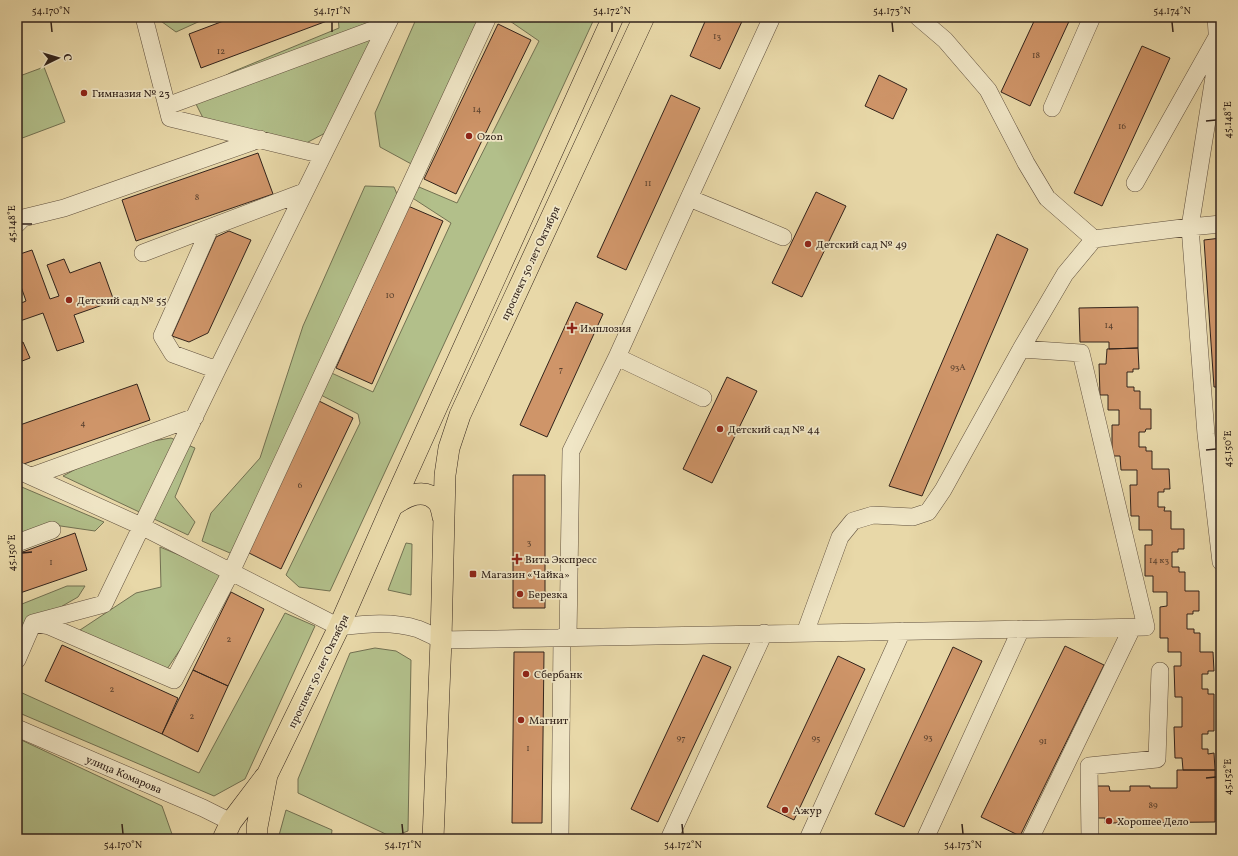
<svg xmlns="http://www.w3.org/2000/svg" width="1238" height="856" viewBox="0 0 1238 856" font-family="Vollkorn,serif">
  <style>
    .green { fill: #b2bf8a; stroke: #727152 }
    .building { fill: #cf9569; stroke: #32231b }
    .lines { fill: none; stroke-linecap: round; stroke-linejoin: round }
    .minor-casing { stroke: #60503e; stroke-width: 18 }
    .major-casing { stroke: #32231b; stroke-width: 22 }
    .minor { stroke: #f0e6c6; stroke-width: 17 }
    .major { stroke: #e8d8a8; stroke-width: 21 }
    .ticks { fill: none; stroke: #32231b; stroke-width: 1.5 }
    .poi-dot { fill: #8f2418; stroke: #f0e6c6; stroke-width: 1.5 }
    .labels { text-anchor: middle; stroke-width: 3.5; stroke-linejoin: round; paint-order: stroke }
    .number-label { font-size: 9px; fill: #59402e }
    .poi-label { font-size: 11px; fill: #32231b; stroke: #f0e6c6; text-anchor: start }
    .street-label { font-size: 11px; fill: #32231b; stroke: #f0e6c6 }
    .neatline { fill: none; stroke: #32231b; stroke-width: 1.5 }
    .ticks-label { font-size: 10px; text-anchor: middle; fill: #32231b }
  </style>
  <rect width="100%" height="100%" fill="#e8d8a8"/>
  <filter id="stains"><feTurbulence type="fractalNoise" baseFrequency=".005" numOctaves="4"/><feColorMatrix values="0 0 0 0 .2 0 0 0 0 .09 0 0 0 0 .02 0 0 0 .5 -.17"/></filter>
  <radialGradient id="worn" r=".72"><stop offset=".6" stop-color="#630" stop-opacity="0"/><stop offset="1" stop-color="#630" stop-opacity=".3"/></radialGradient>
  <path class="green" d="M158,17H209L176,32L158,19Z
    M338,17H385L329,131L291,151L204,120L191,94L232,72L339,28Z
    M417,17H497L415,166L380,147L375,113Z
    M504,17H595L330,591L299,587L286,575L360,423L358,414L315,392L237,556L202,541L211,513L260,458L303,326L365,186L394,187L400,201L325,370L373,392L451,223L411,197L419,187L457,203L539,41Z
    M44,67L65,122L17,140V77Z
    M171,438L195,448L175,497L195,522L188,535L63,476L117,447Z
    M17,485L104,522L95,531L47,524L17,536Z
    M406,543L412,544L411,595L388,590Z
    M160,547L222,573L196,626L163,675L115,651L80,630L136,593L161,587Z
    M67,586H85L78,597L17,632V606Z
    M285,613L315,626L245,779L214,796L17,712V701L20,692L199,773Z
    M375,648L396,651L411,660L408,831L392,837L298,793V779L350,653Z
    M17,738L162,806L173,837L176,839H17Z
    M286,810L332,830L331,839H278Z"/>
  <path class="building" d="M234,17H335V18L201,68L189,34Z
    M707,17H744L720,69L690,56Z
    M1036,17H1071L1030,106L1001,92Z
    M498,24L531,40L456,194L424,179Z
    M1142,46L1170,58L1102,206L1074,193Z
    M879,75L907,89L893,119L865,106Z
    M671,95L700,108L626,270L597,257Z
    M258,153L273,194L136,241L122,200Z
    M816,192L846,206L802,297L772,283Z
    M408,206L443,221L372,384L336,368Z
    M229,231L251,240L208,333L189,342L172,336L216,237Z
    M997,234L1028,249L922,496L889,486Z
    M1221,238V387H1214L1204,240Z
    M32,250L50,299L59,296L47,265L64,259L70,273L100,262L114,301L74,315L84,342L57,351L43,313L17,322V312L19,311L17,305L26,301L17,275V255Z
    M576,302L603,314L547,437L520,425Z
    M1138,307V348L1109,349V342H1080L1079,308Z
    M23,342L30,358L17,363V354L19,353L17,344Z
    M1138,348L1139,369H1133V372H1127V387H1134V391H1140V409H1151V429H1146L1145,432H1139V447H1146V451H1152V469H1169L1170,489H1164V492H1158V507H1165L1164,511H1171V529H1184V549H1178V552H1172V567H1179V572H1185V591H1199V611H1193V614H1187V629H1194V633H1200V652H1213L1214,671H1208V674H1202V689H1208V694H1214V731H1208V734H1202V749H1208V754L1214,753L1215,770H1183L1182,758H1175L1174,727H1182V697H1175L1174,666H1181V652H1168V638H1160V607L1167,606V592H1153V576H1145V545H1152V530H1139V516H1131L1130,485H1137V470H1121L1120,456H1112V425H1119V410H1108V395H1100L1099,364H1106L1107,349Z
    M727,377L757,391L712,483L683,469Z
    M137,384L150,420L18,466L17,426Z
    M319,401L353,418L281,569L247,552Z
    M513,475H545V608H513Z
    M75,533L87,570L17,594V554Z
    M231,592L264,609L228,686L193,670Z
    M62,645L178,698L162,734L45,681Z
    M1065,646L1104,665L1020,836L981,817Z
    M953,647L982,661L904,827L875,814Z
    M514,652H544L542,823H512Z
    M703,655L731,667L658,822L631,809Z
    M838,656L865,669L794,820L767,807Z
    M193,670L228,686L198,752L162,734Z
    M1177,770H1215V822L1105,823V818H1091V786H1109L1110,791H1130V786H1150V788H1177Z"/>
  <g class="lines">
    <g class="minor-casing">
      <path id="minor" d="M144,17L170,118L323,155
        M918,17L945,40L988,90L1026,163L1047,198L1094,239
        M1216,17L1218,47
        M1218,52L1190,227L1206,434L1221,562
        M167,106L386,25
        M1052,108L1092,17
        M1135,183L1217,37
        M689,198L783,237
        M17,224L23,218L64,208L260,139
        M210,228L162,336L173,354L217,370
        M143,253L304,192
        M617,357L703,398
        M17,470L141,526L339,627C366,624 392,621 418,629C426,632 433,636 441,640L1146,627L1081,353L1021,349
        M32,476L195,417
        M17,543L52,530
        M33,623L49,626L174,680L231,572L488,17
        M805,633L840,537L853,521L873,515L913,517L928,512L943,490L1021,349L1065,274L1094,239L1190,227L1221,224
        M568,637L571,451L617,357L689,198L772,17
        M17,660L33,623L104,604L217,370L391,17
        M17,728L203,808L231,822
        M560,839L562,637
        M669,839L764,633
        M808,839L902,631
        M925,839L1021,629
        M1030,839L1132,628
        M1090,839L1089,766L1157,759L1160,671"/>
    </g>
    <g class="major-casing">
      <path id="major" d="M392,506C405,497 424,486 438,502C441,506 442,512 443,517
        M223,839L231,822L265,777
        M257,839V827L267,775L339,627L392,506L613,17
        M433,839L441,640L445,475L449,448L460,415L644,17"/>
    </g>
    <use href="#minor" class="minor"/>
    <use href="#major" class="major"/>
  </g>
  <path class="ticks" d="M51,22L52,32M332,22V32M612,22V32M892,22L893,32M1172,22L1173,32M1206,121L1216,120M22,224H32M1206,450L1216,449M22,553L32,552M1206,778L1216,777M122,824L123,834M402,824L403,834M682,824L683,834M962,824L963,834"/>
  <g class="poi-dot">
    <circle cx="84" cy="93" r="4"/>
    <circle cx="469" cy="136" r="4"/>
    <circle cx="808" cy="244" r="4"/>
    <circle cx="69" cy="300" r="4"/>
    <path d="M570 322h4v4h4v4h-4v4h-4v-4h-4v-4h4z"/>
    <circle cx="720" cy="429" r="4"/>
    <path d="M515 553h4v4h4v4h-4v4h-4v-4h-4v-4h4z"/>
    <rect x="469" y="570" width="8" height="8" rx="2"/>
    <circle cx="520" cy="594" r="4"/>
    <circle cx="526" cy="674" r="4"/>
    <circle cx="521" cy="720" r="4"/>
    <circle cx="785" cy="810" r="4"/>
    <circle cx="1109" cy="821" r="4"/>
  </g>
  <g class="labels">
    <g class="number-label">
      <text x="717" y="39">13</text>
      <text x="221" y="54">12</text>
      <text x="1036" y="58">18</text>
      <text x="477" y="112">14</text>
      <text x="1122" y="129">16</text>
      <text x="648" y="186">11</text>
      <text x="197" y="200">8</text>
      <text x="390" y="298">10</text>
      <text x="1109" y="328">14</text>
      <text x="958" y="370">93А</text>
      <text x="561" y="372">7</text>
      <text x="83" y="426">4</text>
      <text x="300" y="488">6</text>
      <text x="529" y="545">3</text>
      <text x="1159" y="563">14 к3</text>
      <text x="51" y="565">1</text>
      <text x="229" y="642">2</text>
      <text x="112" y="692">2</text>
      <text x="192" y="719">2</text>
      <text x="928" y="740">93</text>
      <text x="681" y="741">97</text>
      <text x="816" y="741">95</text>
      <text x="1043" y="744">91</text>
      <text x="528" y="751">1</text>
      <text x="1153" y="808">89</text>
    </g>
    <g class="poi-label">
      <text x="92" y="97">Гимназия № 23</text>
      <text x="477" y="140">Ozon</text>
      <text x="816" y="248">Детский сад № 49</text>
      <text x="77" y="304">Детский сад № 55</text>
      <text x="580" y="332">Имплозия</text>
      <text x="728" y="433">Детский сад № 44</text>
      <text x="525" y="563">Вита Экспресс</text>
      <text x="481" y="578">Магазин «Чайка»</text>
      <text x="528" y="598">Березка</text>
      <text x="534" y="678">Сбербанк</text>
      <text x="529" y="724">Магнит</text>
      <text x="793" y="814">Ажур</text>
      <text x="1117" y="825">Хорошее Дело</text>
    </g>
    <g class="street-label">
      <text transform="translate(530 263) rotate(-65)" y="4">проспект 50 лет Октября</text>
      <text transform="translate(318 671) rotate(-64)" y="4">проспект 50 лет Октября</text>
      <text transform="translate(124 774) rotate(23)" y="4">улица Комарова</text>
    </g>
  </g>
  <rect width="1238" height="856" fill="none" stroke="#e8d8a8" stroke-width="44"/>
  <g transform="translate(58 58) rotate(85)" stroke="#f0e6c6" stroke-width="3" paint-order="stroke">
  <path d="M0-3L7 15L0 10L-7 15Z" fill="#32231b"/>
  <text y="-6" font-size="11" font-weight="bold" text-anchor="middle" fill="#32231b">С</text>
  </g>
  <rect x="22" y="22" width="1194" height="812" class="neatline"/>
  <g class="ticks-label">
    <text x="51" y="14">54.170°N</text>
    <text x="332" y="14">54.171°N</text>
    <text x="612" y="14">54.172°N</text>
    <text x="892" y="14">54.173°N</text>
    <text x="1172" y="14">54.174°N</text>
    <text transform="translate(1227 120) rotate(-90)" y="4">45.148°E</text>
    <text transform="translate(11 224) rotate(-90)" y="4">45.148°E</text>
    <text transform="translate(1227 449) rotate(-90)" y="4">45.150°E</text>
    <text transform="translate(11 553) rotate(-90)" y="4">45.150°E</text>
    <text transform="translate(1227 777) rotate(-90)" y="4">45.152°E</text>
    <text x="123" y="848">54.170°N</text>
    <text x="403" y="848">54.171°N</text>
    <text x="683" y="848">54.172°N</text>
    <text x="963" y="848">54.173°N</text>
  </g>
  <rect width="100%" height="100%" filter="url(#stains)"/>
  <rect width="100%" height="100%" fill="url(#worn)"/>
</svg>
